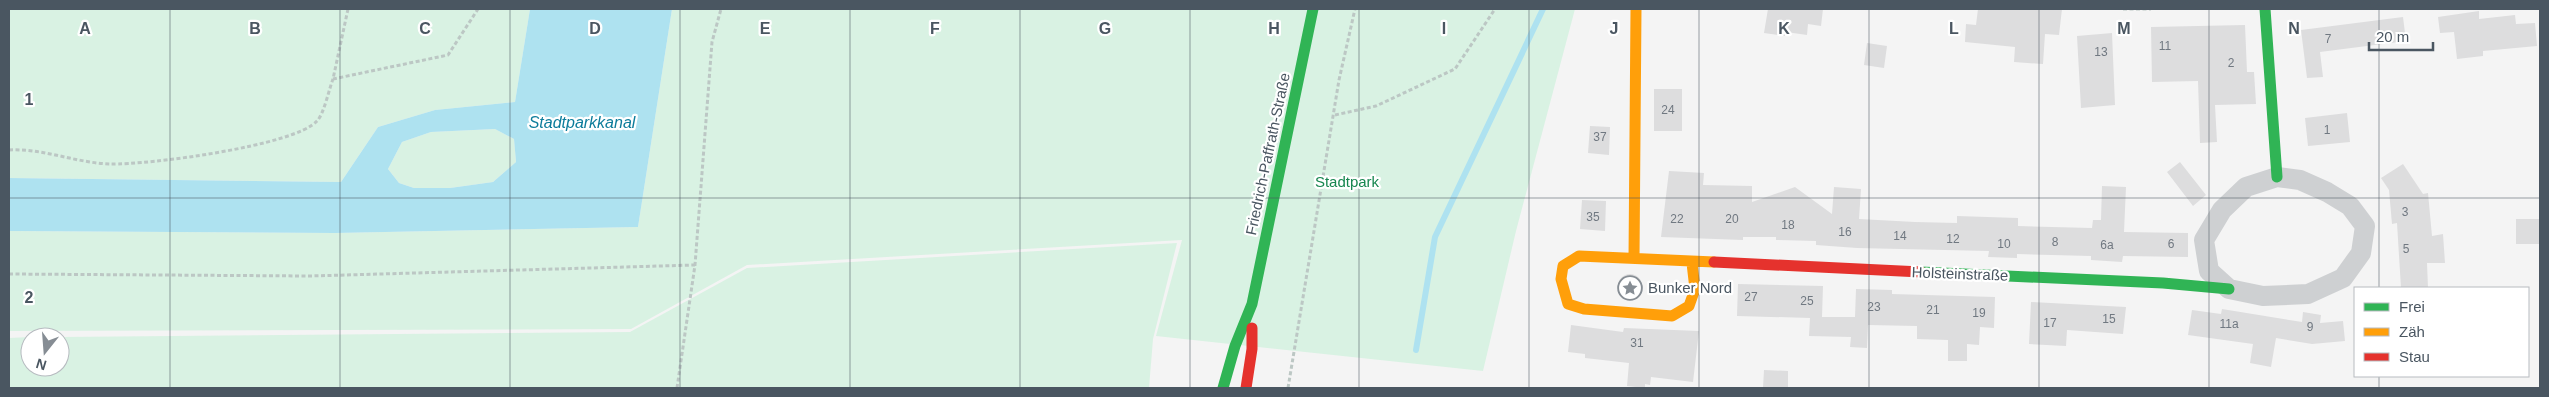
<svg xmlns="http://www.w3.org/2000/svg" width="2549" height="397" viewBox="0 0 2549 397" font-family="Arial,sans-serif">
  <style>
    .green { fill: #d9f2e3 }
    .water { fill: #aee2f0; fill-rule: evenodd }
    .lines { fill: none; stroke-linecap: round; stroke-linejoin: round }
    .stream { stroke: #aee2f0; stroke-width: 6 }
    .building { fill: #ddddde }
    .path { stroke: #bcc7c4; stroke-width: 3; stroke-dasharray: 4 2.5; stroke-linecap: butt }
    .street { stroke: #ced0d2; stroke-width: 20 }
    .fast { stroke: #30b455; stroke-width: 11 }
    .slow { stroke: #ff9f0a; stroke-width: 11 }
    .jam { stroke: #e5322d; stroke-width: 11 }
    .grid { fill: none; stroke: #4a5661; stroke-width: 1; stroke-opacity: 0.55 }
    .labels { text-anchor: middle; stroke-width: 4.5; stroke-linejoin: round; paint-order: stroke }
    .number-label { font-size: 12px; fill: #707881 }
    .street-label { font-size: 15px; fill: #4a5661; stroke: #fff }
    .park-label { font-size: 15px; fill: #17864f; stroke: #fff }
    .poi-label { font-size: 15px; fill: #4a5661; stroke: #fff; text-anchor: start }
    .water-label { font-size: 16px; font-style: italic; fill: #0c7c9b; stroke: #fff }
    .grid-label { font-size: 16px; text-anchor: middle; font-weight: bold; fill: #4a5661; stroke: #fff; stroke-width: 4.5; stroke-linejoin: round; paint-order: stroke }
  </style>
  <rect width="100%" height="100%" fill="#f4f4f4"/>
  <path class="green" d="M9,9H530L515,102L435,110L378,127L341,182L9,178Z
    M672,9H1575L1516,231L1483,371L1156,336L1182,240L747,265L631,329L9,331V231L335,233L638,227Z
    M495,129L514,139L516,162L493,182L450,188H414L399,183L388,169L402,142L431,132Z
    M1177,243L1153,339L1149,388H9V338L30,337V367H60V337L630,332L747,268Z"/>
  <path class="water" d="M530,9H672L638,227L335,233L9,231V178L341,182L378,127L435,110L515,102ZM495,129L514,139L516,162L493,182L450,188H414L399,183L388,169L402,142L431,132Z"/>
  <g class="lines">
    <path class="stream" d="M1416,350L1435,237L1543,9"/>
  </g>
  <path class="building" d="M1768,9H1823L1821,26L1808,24L1807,35L1786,32L1785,36L1764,33Z
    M1978,9H2062L2059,35L2045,34L2043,64L2014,62L2015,47L1965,42L1966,24L1976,25Z
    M2479,11V19L2515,15L2516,24L2535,23L2537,46L2483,51V56L2457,59L2454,32L2440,33L2438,17Z
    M2403,17L2406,41L2320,52L2323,77L2307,78L2301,30Z
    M2245,25L2247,72H2254L2256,104L2215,105L2217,142L2200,143L2198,81L2152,82L2151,27Z
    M2112,33L2115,105L2081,108L2077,36Z
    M1867,43L1887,46L1884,68L1864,65Z
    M1654,89H1682V131H1654Z
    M2347,113L2350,142L2308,146L2305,118Z
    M1590,126L1610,127L1609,155L1588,153Z
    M2180,162L2206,195L2193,206L2167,172Z
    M2403,164L2423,194L2428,193L2432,236L2443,234L2445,263H2427L2428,288H2401L2397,223L2392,224L2389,190L2381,178Z
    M1669,171L1704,173L1703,185L1752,186V202L1795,187L1832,214L1834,187L1861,189L1859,219L1915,222L1957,223V216L2018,218V226L2092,228L2093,220H2101L2102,186L2126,187L2124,232L2188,233V257L2123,256L2122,262L2091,260V256L2017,254V258L1988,257L1989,251L1857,248L1816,245V241L1776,240V237H1743V240L1661,237Z
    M1582,200L1606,201L1605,231L1580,229Z
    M2516,219H2540V244H2516Z
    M1618 286a12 12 0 1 1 24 0a12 12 0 1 1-24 0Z
    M1738,284L1823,286L1822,317H1855L1856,289L1892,290V294L1995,297L1994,328L1980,327L1979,345L1967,344V361H1948V340L1917,339V326L1868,325L1867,348L1850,347L1851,337L1809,336L1810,318L1737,316Z
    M2031,302L2126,307L2123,334L2067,330L2066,346L2029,344Z
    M2222,309L2302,322L2303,312L2321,315L2320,323L2343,321L2345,341L2312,344L2276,338L2271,367L2250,363L2253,344L2188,335L2192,310L2221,314Z
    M1571,325L1623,332L1624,328L1699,331L1693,382L1651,377L1650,385L1645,384V388L1627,386L1629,363L1585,358V354L1568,352Z
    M1764,370L1788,371V388H1763Z"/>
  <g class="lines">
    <path class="path" d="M348,9L333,79L448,55L478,9
      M2123,9H2151
      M1335,115L1376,106L1455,69L1495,9
      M9,150C43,148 76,163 110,164C148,165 294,146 317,121C324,114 329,89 333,79
      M9,274L310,276L695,265
      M677,388L695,265L712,42L721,9
      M1288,388L1339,80L1355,9"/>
    <path class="street" d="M2277,177L2300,180L2327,192L2350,206L2365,226L2361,253L2343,278L2308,294L2263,296L2229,289L2209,271L2204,240L2222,210L2246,187Z"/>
    <path class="fast" d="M2265,9L2277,177
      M1921,272L2163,283L2229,289
      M1223,388L1235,346L1252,304L1313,9"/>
    <path class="slow" d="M1634,258L1636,9
      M1692,263L1695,289L1689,306L1672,316L1584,309L1568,304L1561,279L1563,266L1579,256L1714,262"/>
    <path class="jam" d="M1714,262L1921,272
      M1246,388L1252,349V328"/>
  </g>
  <path class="grid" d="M170,9V388M340,9V388M510,9V388M680,9V388M850,9V388M1020,9V388M1190,9V388M1359,9V388M1529,9V388M1699,9V388M1869,9V388M2039,9V388M2209,9V388M2379,9V288M9,198H2540M2379,376V388"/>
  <defs>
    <g id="sight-ring" transform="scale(1.25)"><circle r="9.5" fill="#fff" stroke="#868d94" stroke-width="1.5"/><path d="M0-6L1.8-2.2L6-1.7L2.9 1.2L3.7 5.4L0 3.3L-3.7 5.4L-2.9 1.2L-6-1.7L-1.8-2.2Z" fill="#868d94"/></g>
  </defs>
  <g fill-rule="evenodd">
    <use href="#sight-ring" x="1630" y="288"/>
  </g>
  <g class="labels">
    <g class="number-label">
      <text x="2328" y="43">7</text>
      <text x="2165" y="50">11</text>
      <text x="2101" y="56">13</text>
      <text x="2231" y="67">2</text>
      <text x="1668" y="114">24</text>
      <text x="2327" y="134">1</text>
      <text x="1600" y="141">37</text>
      <text x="2405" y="216">3</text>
      <text x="1593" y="221">35</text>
      <text x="1677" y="223">22</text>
      <text x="1732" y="223">20</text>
      <text x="1788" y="229">18</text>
      <text x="1845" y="236">16</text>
      <text x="1900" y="240">14</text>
      <text x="1953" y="243">12</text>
      <text x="2055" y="246">8</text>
      <text x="2004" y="248">10</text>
      <text x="2171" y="248">6</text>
      <text x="2107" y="249">6a</text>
      <text x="2406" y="253">5</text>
      <text x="1751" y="301">27</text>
      <text x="1807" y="305">25</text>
      <text x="1874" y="311">23</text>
      <text x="1933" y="314">21</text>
      <text x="1979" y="317">19</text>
      <text x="2109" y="323">15</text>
      <text x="2050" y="327">17</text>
      <text x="2229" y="328">11a</text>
      <text x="2310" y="331">9</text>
      <text x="1637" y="347">31</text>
    </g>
    <g class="street-label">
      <text transform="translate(1268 154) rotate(-78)" y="5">Friedrich-Paffrath-Straße</text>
      <text transform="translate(1960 274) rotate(2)" y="5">Holsteinstraße</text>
    </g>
    <g class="park-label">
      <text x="1347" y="187">Stadtpark</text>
    </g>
    <g class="poi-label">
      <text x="1648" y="293">Bunker Nord</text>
    </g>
    <g class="water-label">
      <text x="582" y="128">Stadtparkkanal</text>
    </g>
  </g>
  <g class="grid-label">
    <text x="85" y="34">A</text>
    <text x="255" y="34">B</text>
    <text x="425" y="34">C</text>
    <text x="595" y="34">D</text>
    <text x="765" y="34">E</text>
    <text x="935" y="34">F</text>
    <text x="1105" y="34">G</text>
    <text x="1274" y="34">H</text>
    <text x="1444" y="34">I</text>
    <text x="1614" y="34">J</text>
    <text x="1784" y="34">K</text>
    <text x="1954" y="34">L</text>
    <text x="2124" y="34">M</text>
    <text x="2294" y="34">N</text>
    <text x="29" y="105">1</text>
    <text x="29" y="303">2</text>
  </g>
  <rect width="2549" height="397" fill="none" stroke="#4a5661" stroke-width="20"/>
  <rect x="2354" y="287" width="175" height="90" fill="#ffffff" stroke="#b7bbc0"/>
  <rect x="2364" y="303" width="25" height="8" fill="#30b455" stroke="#b7bbc0"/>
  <text x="2399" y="312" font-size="15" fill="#4a5661">Frei</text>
  <rect x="2364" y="328" width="25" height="8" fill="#ff9f0a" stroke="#b7bbc0"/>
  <text x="2399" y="337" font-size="15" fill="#4a5661">Zäh</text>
  <rect x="2364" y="353" width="25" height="8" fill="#e5322d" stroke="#b7bbc0"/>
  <text x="2399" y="362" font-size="15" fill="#4a5661">Stau</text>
  <g transform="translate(45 352) rotate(197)"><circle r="24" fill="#ffffff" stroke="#b7bbc0"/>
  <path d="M0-4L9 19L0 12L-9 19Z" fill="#868d94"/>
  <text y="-8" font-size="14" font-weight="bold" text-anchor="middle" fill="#4a5661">N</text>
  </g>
  <path d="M2369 42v8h64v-8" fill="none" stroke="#4a5661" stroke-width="2.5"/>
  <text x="2376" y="42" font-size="15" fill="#4a5661" stroke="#ffffff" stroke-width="4" paint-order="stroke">20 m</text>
</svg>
